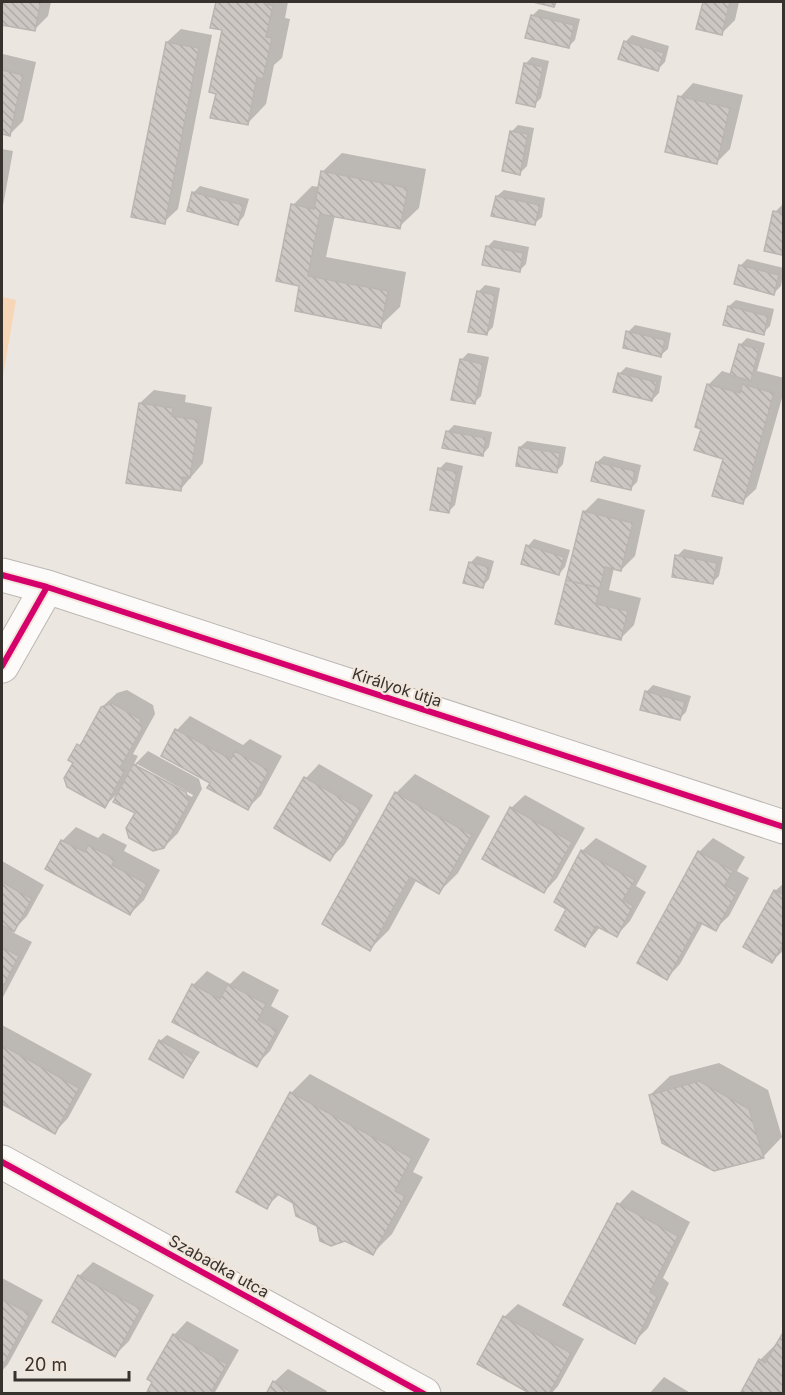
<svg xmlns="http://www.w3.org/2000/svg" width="785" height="1395" viewBox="0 0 785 1395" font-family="Inter,sans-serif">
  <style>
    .garden { fill: #f6d6b7 }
    .shadow { fill: #0003; fill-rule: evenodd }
    .building { fill: url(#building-back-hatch); stroke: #bab5b1; stroke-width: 1.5 }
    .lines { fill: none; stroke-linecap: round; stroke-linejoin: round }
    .street-casing { stroke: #bcb7b3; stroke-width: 35 }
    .secondary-casing { stroke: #bcb7b3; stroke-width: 35 }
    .street { stroke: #fcfbfa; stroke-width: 33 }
    .secondary { stroke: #fcfbfa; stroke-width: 33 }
    .cycleway-casing { stroke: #f1e6db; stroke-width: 10 }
    .cycleway { stroke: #d6006c; stroke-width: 6 }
    .labels { text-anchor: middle; stroke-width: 4.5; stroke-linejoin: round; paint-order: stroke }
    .street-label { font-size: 16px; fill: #37322e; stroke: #f1e6db }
  </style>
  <defs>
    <pattern id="building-back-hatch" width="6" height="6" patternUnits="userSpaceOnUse" patternTransform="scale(1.5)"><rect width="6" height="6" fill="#ccc7c2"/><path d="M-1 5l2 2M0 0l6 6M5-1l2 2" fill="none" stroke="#b0aba7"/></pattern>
  </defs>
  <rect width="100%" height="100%" fill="#ece6e0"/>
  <path class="garden" d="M2,297L16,300L2,382Z"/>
  <path class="shadow" d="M2,2H51L48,16L34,30L2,23Z
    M217,2H288L285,18L290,19L282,58L274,65L266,104L247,124L218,92L224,29L212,27Z
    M704,2H739L735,20L721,34L698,28Z
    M539,9L580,19L575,40L568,47L532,16Z
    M181,29L212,35L178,209L164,222L167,42Z
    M632,35L669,46L665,62L658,69L625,42Z
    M3,54L36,62L23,121L9,135L2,133Z
    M532,57L549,61L541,98L534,105L525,64Z
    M693,83L743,95L730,149L717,162L680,97Z
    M518,125L534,128L527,166L520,173L512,131Z
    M2,149L13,151L2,211Z
    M342,153L426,169L419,208L399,227L335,215L326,257L406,272L400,307L380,326L301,285L293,205L312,186L319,187L322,172Z
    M200,186L249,199L244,216L238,223L193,193Z
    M504,190L545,198L542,217L535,223L497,196Z
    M782,205H784L782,254L775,212Z
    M494,240L529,247L526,264L519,271L487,247Z
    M747,259L784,268L781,286L774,293L740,266Z
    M485,285L500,288L493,327L486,334L478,292Z
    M736,300L774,309L770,326L763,333L729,306Z
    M635,325L671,333L668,349L661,355L628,332Z
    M747,338L765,343L757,371L784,378V391L756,489L742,502L725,458L702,428L708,385L722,371L732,374L740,345Z
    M468,353L489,357L481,396L474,403L461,360Z
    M626,367L662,376L659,393L652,400L619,374Z
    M154,390L186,395L185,402L212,407L203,463L180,490L140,403Z
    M454,425L492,432L489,447L483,454L447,432Z
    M527,441L566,447L563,464L557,471L520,447Z
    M604,456L641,465L637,482L631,488L597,462Z
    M446,462L463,466L455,505L448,512L439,469Z
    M598,498L645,510L635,556L621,570L614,568L609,590L641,598L634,625L621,638L557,623L584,512Z
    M534,539L570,550L565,567L559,574L528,546Z
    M684,549L723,557L719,576L712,583L677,556Z
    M477,556L494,561L489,579L483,586L470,563Z
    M653,685L691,696L686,712L680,718L646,692Z
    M127,690L153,705L155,714L133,754L138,756L133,766L148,751L199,779L202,789L178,833L164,847L119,792L105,806L75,762L79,745L86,738L102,707L117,693ZM137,764L193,795L192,797L137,768Z
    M190,716L243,745L250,739L282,756L261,795L248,808L213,782L177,730Z
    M319,764L373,795L344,845L330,859L276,828L306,778Z
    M415,774L490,816L458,873L439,892L417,879L389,930L370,949L396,793Z
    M525,795L585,828L557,878L544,892L511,808Z
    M76,827L98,838L103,833L127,845L124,851L160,870L144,900L130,914L47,869L63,840Z
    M596,838L647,866L636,886L646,892L630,921L617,935L601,926L585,945L568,908L582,851Z
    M713,838L745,857L737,871L749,878L729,916L715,929L703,923L680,964L667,978L699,852Z
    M2,861L44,885L27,916L12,932L32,942L2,999Z
    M784,883V950L772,961L775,891Z
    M207,971L230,984L243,971L279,990L271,1006L289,1016L270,1051L256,1065L193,985Z
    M2,1025L92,1074L68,1118L55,1132L2,1103Z
    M167,1035L200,1052L183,1076L160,1041Z
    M719,1063L768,1090L782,1137L763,1157L650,1095L670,1076Z
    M310,1074L430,1139L413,1172L423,1177L392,1234L372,1254L318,1225L294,1202L280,1194L266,1207L291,1093Z
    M632,1190L690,1222L663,1278L669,1283L648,1328L634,1342L619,1204Z
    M93,1262L154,1295L129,1341L115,1355L79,1276Z
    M2,1278L43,1300L8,1364L2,1371Z
    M518,1304L584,1339L558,1386L551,1394H534L504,1317Z
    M187,1321L239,1350L214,1394H147L174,1335Z
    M780,1340L784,1394L760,1360Z
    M288,1369L327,1391L325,1394H268L274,1382Z
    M664,1377L692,1394H649Z"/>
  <path class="building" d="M2,2H41L35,31L2,25Z
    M216,2H268L267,4L273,6L266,37L272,38L263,79L257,77L248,125L210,118L216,94L209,92L222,30L210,28Z
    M533,2H556L554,7Z
    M703,2H730L722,35L696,29Z
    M531,15L574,25L569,48L525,38Z
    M624,41L664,53L658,71L618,59Z
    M166,42L199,48L165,224L131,217Z
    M524,63L543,67L535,107L516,103Z
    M2,70L23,75L10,136L2,134Z
    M678,96L730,108L717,164L665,152Z
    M510,131L528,134L520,175L502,171Z
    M321,171L408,188L400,229L320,214L308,276L388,291L381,328L295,311L299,286L276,281L291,204L314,209Z
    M192,192L243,205L238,225L187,211Z
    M496,196L540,205L535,225L491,216Z
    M773,211L784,213L782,255L764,251Z
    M486,246L523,253L520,272L482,265Z
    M739,265L779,275L774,295L734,284Z
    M477,291L495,295L487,335L468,332Z
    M728,306L768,316L764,335L723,325Z
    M626,331L665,340L661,357L623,348Z
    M739,344L759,349L751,381L730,375Z
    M460,359L483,364L475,404L451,400Z
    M618,373L657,382L652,401L613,392Z
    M707,384L740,393L742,384L774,393L743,504L712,496L723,459L694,450L701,429L695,427Z
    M139,403L173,408L172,416L199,420L190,478L183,477L181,491L126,483Z
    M446,431L486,438L483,456L442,448Z
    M519,447L560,453L557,473L516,466Z
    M596,462L635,471L631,490L591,481Z
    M438,468L457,472L449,513L430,510Z
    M583,511L633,523L621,571L605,567L600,588L566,580Z
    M526,545L564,557L559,575L521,564Z
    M675,555L717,563L713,584L672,577Z
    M469,562L489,567L483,588L463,583Z
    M566,580L600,588L596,604L628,611L621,640L555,624Z
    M645,691L685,702L680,720L640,710Z
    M112,703L140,719L142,729L120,768L125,770L105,808L67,787L64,778L73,763L68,760L77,744L80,746L101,707Z
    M175,729L231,759L235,751L269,770L248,810L207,788L210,783L161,756Z
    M133,764L186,792L189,803L164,848L153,851L129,838L126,828L135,813L113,802Z
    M304,777L361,809L330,861L274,828Z
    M395,792L472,835L439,894L410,877L370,951L322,924Z
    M510,807L572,842L544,893L482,859Z
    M61,840L85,852L88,845L115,859L112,865L147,884L130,915L45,869Z
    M581,850L635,880L623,900L633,906L617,937L596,926L585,947L555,930L566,909L554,902Z
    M698,851L733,871L725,885L737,892L716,931L699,922L667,980L637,963Z
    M2,882L32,899L14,932L2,925Z
    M774,890L784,895V943L772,963L743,947Z
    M2,947L19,956L2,989Z
    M192,984L220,999L228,984L266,1004L258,1020L277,1030L257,1067L172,1022Z
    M159,1040L194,1059L183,1078L149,1059Z
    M2,1045L79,1088L55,1134L2,1104Z
    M699,1081L749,1109L764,1158L714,1171L662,1143L649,1095Z
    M290,1092L412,1158L395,1191L405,1196L373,1255L345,1241L331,1246L320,1241L317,1226L296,1216L293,1203L276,1193L267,1209L236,1192Z
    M617,1203L678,1236L650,1292L657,1297L635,1344L563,1305Z
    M78,1275L141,1309L115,1357L52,1322Z
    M2,1299L30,1314L2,1368Z
    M503,1316L571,1353L549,1394H531L477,1364Z
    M784,1331V1394H740L759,1359L765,1363Z
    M173,1334L227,1364L210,1394H146L152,1382L147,1379Z
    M273,1381L294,1394H266Z"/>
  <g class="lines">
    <g class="street-casing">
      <path id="street" d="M2,666L47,587
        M2,1162L424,1394"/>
    </g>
    <g class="secondary-casing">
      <path id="secondary" d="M2,575L47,587L784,827"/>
    </g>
    <use href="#street" class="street"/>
    <use href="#secondary" class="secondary"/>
    <g class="cycleway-casing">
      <path id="cycleway" d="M2,575L47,587L784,827
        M2,666L47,587
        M2,1162L424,1394"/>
    </g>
    <use href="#cycleway" class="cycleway"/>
  </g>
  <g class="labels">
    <g class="street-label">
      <text transform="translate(397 687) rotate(18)" y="6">Királyok útja</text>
      <text transform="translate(219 1266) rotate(29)" y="6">Szabadka utca</text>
    </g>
  </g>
  <rect width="785" height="1395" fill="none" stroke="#37322e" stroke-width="6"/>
  <path d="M15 1371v9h114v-9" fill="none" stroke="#37322e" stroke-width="3"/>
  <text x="24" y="1371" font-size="18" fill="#37322e" stroke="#f1e6db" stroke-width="4.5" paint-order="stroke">20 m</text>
</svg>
